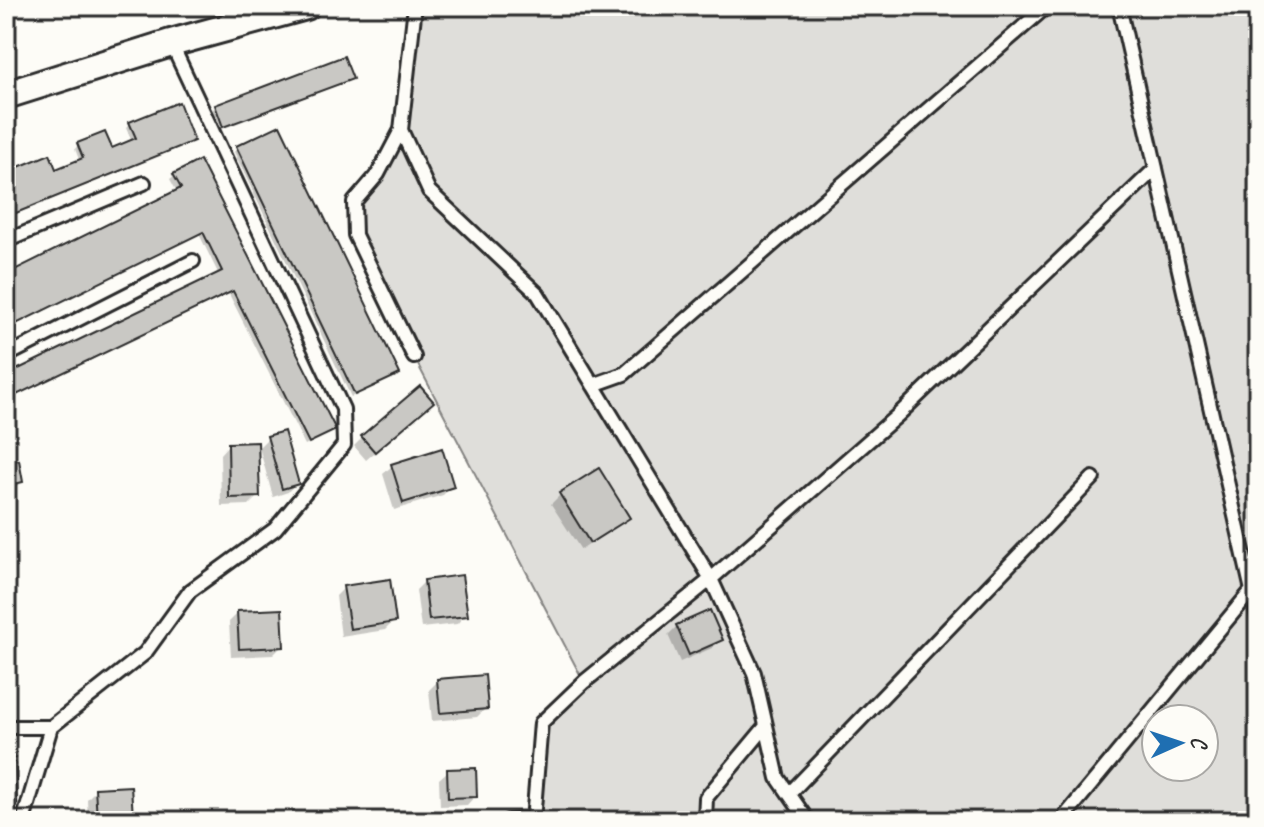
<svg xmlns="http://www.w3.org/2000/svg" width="1264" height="827" viewBox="0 0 1264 827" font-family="Caveat,sans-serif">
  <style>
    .green { fill: #dfdeda; stroke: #858482; stroke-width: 2; fill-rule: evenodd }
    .shadow { fill: #0003 }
    .building { fill: #c9c8c4; stroke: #2b2b2b; stroke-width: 2 }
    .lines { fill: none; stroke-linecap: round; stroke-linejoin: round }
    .lane-casing { stroke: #2b2b2b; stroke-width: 18 }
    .street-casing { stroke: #2b2b2b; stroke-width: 32 }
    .lane { stroke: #fdfcf7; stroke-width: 12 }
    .street { stroke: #fdfcf7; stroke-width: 26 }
  </style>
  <rect width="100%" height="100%" fill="#fdfcf7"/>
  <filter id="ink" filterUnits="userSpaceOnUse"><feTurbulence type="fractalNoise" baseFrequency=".0125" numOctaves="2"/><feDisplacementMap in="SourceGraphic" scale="16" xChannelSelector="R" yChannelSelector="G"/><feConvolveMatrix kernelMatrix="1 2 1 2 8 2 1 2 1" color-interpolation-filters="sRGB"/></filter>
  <g filter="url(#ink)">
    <path class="green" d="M415,6H1258V821H533L541,723L584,682L414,357L355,235L354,202L401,130ZM1156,719H1204V767H1156Z"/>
    <path class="shadow" d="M350,78L346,82L219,130L212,110L216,106Z
      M130,124L192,140L188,144L6,218V174L55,172L80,162L75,149L78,145L110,151L132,142L126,128Z
      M237,148L393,377L351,397L234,152Z
      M174,176L329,433L305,445L229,294L6,401V377L219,275L199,234L6,329V277L177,192L170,179Z
      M423,411L366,460L354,446L363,437Z
      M268,438L296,483L288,492L273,497L259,447Z
      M228,445L258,496L249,505L221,506L220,454Z
      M6,464L21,481L12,490L6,491Z
      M392,466L452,486L443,495L394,510L383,474Z
      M598,471L627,517L618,526L581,550L551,504L560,495Z
      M425,581L465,615L457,624L421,628L416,590Z
      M344,588L394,621L385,630L341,637L336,596Z
      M238,613L282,646L273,655L231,657L229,622Z
      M677,626L721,639L712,648L680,662L668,635Z
      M438,681L486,708L477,717L432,721L429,690Z
      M448,771L475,796L467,805L440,806L439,779Z
      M96,790L131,816L126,821H88L87,799Z"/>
    <path class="building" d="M344,56L353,79L223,127L215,105Z
      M179,102L194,141L6,217V172L50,154L56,169L83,158L77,143L105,132L112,148L136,138L129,122Z
      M280,125L400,374L355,395L236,146Z
      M200,160L336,430L309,443L233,291L6,400V375L222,271L203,232L6,329V274L181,188L173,174Z
      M420,386L434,402L375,452L361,436Z
      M284,431L299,484L282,489L267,436Z
      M258,442L260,497L229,498L228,443Z
      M442,448L454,487L403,503L391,464Z
      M19,460L23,482L6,486V462Z
      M599,468L630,518L590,543L559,493Z
      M462,575L468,616L429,620L424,580Z
      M390,579L396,622L350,629L343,586Z
      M282,609L284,647L239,649L237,611Z
      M710,610L723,640L689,655L676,625Z
      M485,675L488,709L440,713L437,679Z
      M15,755L17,803H6V756Z
      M476,768L477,797L448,798L447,769Z
      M131,786L133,817L97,819L95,788Z"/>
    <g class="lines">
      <g class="lane-casing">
        <path id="lane" d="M1119,6L1258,617
          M401,130L429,191L538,294L711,579L754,673L778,778L808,821
          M6,241L144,183
          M6,356L193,261
          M414,357L355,235L354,202L378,174L401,130L415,6
          M593,385L624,374L1047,6
          M6,727H51
          M789,794L1093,478
          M23,821L51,727L145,653L190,591L275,529L344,445L343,409L171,43
          M508,821L533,819
          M533,821L541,723L584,682L711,579L898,415L1156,168
          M705,821L706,798L766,726
          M1061,821L1252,590"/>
      </g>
      <g class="street-casing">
        <path id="street" d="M6,95L171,43L306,6"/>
      </g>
      <use href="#lane" class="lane"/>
      <use href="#street" class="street"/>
    </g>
  </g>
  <rect width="1264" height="827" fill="none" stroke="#fdfcf7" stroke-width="32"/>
  <rect x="16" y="16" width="1232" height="795" fill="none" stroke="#2b2b2b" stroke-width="3" filter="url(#ink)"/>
  <g transform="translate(1180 743) rotate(87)"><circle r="38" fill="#fdfcf7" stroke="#a9a8a5" stroke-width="2"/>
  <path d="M0-6L14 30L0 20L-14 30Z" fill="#1f6fb2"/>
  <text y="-12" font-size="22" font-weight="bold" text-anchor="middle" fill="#2b2b2b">С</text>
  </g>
</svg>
